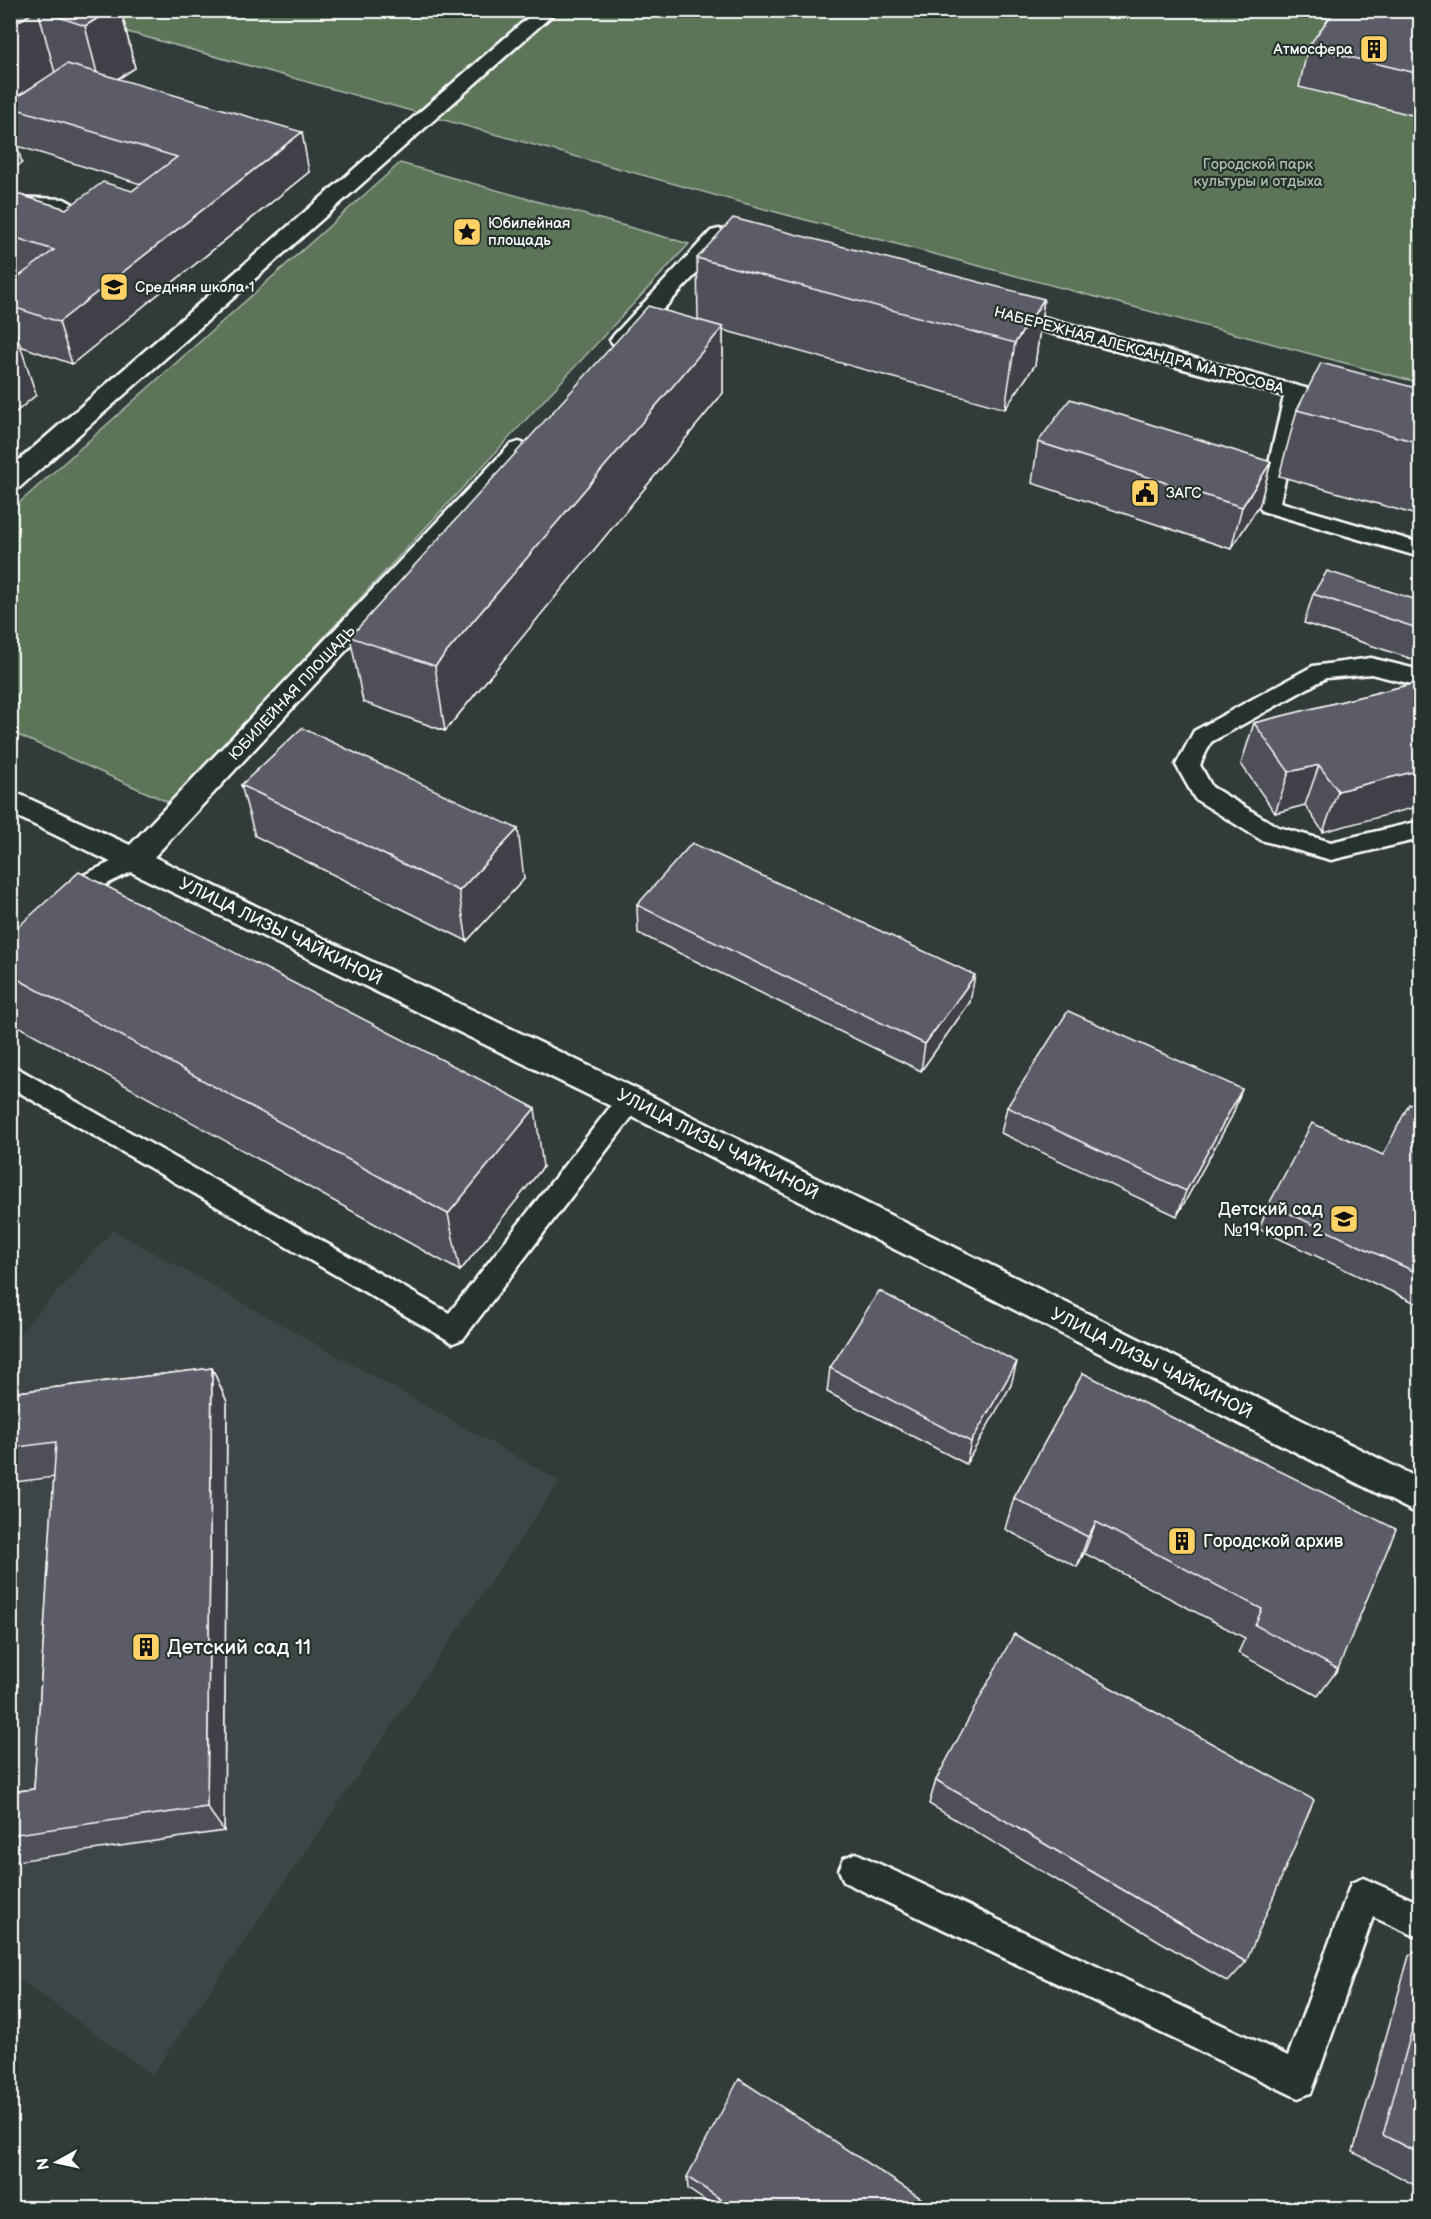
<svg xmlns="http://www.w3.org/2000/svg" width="1431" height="2219" viewBox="0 0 1431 2219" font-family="'Balsamiq Sans',sans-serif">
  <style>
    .built { fill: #3e4547 }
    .green { fill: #5b7459; stroke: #adbaac; stroke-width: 1.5 }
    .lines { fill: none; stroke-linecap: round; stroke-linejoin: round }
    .service-casing { stroke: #fff; stroke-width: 5 }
    .minor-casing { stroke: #fff; stroke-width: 5 }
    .service { fill: #26332d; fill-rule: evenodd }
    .minor { fill: #26332d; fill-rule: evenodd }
    .wall { fill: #4f4f5a; stroke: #fff; stroke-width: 1.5 }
    .shaded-wall { fill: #40404a; stroke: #fff; stroke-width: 1.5 }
    .building { fill: #5c5c69; stroke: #fff; stroke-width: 1.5 }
    .labels { text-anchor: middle; stroke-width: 4.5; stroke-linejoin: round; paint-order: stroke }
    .far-poi-label { font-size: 15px; fill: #fff; stroke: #26332d; text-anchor: start }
    .far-park-label { font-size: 15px; fill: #adbaac; stroke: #26332d }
    .far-street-label { font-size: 15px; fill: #fff; stroke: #26332d }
    .street-label { font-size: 18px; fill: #fff; stroke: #26332d }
    .poi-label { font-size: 18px; fill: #fff; stroke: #26332d; text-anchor: end }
    .near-poi-label { font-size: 21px; fill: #fff; stroke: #26332d; text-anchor: start }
  </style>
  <rect width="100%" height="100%" fill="#313b39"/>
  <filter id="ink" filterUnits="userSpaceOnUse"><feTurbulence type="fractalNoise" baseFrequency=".0167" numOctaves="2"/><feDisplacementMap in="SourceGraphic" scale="12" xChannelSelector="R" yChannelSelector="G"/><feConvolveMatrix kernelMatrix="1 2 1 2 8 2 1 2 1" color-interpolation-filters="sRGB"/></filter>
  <g filter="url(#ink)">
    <path class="built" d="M113,1230L560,1481L152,2075L11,1973V1332L17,1336Z"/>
    <path class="green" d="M52,11H1420V383L772,211Z
      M400,163L689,244L170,803L11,732L10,511Z"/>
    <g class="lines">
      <g class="service-casing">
        <path id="service" d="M10,197L64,199L73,204L64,209L10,207Z
          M1295,386L1305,392L1280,502L1420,543V557L1262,511L1259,506L1285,392Z
          M1371,658L1420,670V686L1371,674L1326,678L1211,742L1200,765L1212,787L1278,827L1331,842L1420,821V839L1331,860L1261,840L1195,799L1176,765L1194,731L1313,666Z
          M134,851L143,854L146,860L143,866L89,893L75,909L66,911L57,909L54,902L71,881Z
          M10,1064L449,1313L621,1093L631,1090L641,1093L644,1101L463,1339L453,1343L10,1087Z
          M856,1853L1288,2056L1351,1883L1363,1878L1420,1903V1938L1373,1917L1316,2080L1311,2093L1298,2098L844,1882L839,1870L844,1858Z"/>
      </g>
      <g class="minor-casing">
        <path id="minor" d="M537,10H558L19,488L10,490V468Z
          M719,229L740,234L743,239L740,244H724L630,345H614L610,340L614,335L711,231Z
          M999,305L1420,419V433L991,317L987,312L991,307Z
          M519,442L528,445L531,450L528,455L154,857L643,1092L1420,1479V1515L619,1110L10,813V790L130,845L510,445Z"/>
      </g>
      <use href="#service" class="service"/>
      <use href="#minor" class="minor"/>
    </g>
    <path class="wall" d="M10,10H121L135,68L118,79L309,172L72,364L20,346L36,395L10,417V283L20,276L10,273V192L66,209L132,191L141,184L17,146L10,122V102L36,85Z
      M1420,10V117L1299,87L1308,47Z
      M697,258L1044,299L1035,365L1005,409L723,330V393L445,731L363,702L350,637L698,320Z
      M1420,389V516L1279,476L1297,410Z
      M1038,442L1271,462L1260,504L1231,549L1032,483Z
      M1313,594L1420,601V649L1415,660L1304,623Z
      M1420,682L1323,832L1305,805L1275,813L1241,764L1254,723Z
      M241,785L524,879L467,941L255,836Z
      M637,905L970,1002L921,1071L638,933Z
      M10,934L543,1167L460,1271L11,1022L10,1020Z
      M1242,1089L1232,1116L1177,1216L1001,1133L1007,1107Z
      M1420,1109V1305L1259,1229L1269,1204L1383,1155Z
      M212,1368L227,1402L224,1831L10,1862V1792L34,1789L54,1477L15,1482L10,1476V1393Z
      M830,1368L1011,1385L966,1464L827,1392Z
      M1083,1373L1338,1669L1318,1696L1238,1653L1245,1638L1084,1553L1077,1567L1005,1529L1014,1498Z
      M936,1780L1246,1962L1228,1982L929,1804Z
      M1420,1947V2188L1353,2152L1409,1956Z
      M687,2177L936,2208H716L688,2189Z"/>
    <path class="shaded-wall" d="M38,10L55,73L10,101V26Z
      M111,10H121L135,68L101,89L85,26Z
      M302,132L309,172L72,364L59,322Z
      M18,148L22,163L10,171V153Z
      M1044,299L1035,365L1005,409L1015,343Z
      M723,327V393L445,731L435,666Z
      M15,329L36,395L10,417V333Z
      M1271,462L1260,504L1231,549L1242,507Z
      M1420,644V649L1415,660Z
      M1319,765L1305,805L1275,813L1289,772Z
      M1420,770V806L1323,832L1338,791Z
      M518,829L524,879L467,941L459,891Z
      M975,975L970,1002L921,1071L925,1044Z
      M1242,1089L1232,1116L1177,1216L1186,1191Z
      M535,1108L543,1167L460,1271L448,1214Z
      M1017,1362L1011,1385L966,1464L971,1442Z
      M212,1368L227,1402L224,1831L207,1807Z
      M1096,1522L1084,1553L1077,1567L1088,1537Z"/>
    <path class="building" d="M10,10H38L10,26Z
      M39,10H111L85,26Z
      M1335,10H1420V74L1308,47Z
      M67,64L302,132L59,322L10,306V283L54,250L10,236V192L66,209L103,182L132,191L177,157L10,107V102Z
      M10,146L18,148L10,153Z
      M733,218L1044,299L1015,343L697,258Z
      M648,306L723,327L435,666L350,637Z
      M1321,363L1420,389V443L1297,410Z
      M1070,399L1271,462L1242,507L1038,442Z
      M1327,571L1420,601V629L1313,594Z
      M1420,682V770L1338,791L1319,765L1289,772L1254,723Z
      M302,728L518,829L459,891L241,785Z
      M692,843L975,975L925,1044L637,905Z
      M79,872L535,1108L448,1214L10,975V934Z
      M1068,1011L1242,1089L1186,1191L1007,1107Z
      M1409,1104L1420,1109V1274L1269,1204L1312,1123L1383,1155Z
      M879,1291L1017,1362L971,1442L830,1368Z
      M212,1368L207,1807L10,1835V1792L34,1789L56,1442L10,1448V1393Z
      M1083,1373L1396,1529L1338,1669L1255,1625L1262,1609L1096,1522L1088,1537L1014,1498Z
      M1014,1634L1314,1800L1246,1962L936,1780Z
      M1420,2001V2154L1383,2135Z
      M739,2079L936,2208H734L687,2177Z"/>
  </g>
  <defs>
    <g id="building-square" transform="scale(1.5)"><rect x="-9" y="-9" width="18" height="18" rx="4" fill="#ffd166" stroke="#26332d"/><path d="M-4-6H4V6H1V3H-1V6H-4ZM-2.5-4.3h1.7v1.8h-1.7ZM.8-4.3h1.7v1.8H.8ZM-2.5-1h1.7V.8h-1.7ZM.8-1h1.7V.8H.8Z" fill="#111"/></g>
    <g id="sight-square" transform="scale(1.5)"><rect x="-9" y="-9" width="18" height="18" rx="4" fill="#ffd166" stroke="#26332d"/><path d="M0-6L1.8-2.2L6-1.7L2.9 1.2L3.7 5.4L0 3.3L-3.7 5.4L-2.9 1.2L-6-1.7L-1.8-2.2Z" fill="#111"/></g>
    <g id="school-square" transform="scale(1.5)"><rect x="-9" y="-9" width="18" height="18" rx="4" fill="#ffd166" stroke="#26332d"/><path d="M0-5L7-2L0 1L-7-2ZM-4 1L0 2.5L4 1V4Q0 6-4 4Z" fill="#111"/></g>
    <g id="civic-square" transform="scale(1.5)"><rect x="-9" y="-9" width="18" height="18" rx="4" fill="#ffd166" stroke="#26332d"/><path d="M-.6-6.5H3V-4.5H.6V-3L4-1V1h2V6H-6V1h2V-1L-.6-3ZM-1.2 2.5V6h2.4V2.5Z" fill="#111"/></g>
  </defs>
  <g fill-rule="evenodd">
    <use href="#building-square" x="1374" y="49"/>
    <use href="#sight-square" x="467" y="232"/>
    <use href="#school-square" x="114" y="287"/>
    <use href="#civic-square" x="1145" y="493"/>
    <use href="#school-square" x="1344" y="1219"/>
    <use href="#building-square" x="1182" y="1541"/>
    <use href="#building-square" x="146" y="1647"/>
  </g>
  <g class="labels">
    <g class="far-poi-label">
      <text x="1353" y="54" text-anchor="end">Атмосфера</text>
      <text x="488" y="228">Юбилейная<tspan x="488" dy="17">площадь</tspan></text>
      <text x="135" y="292">Средняя школа 1</text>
      <text x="1166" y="498">ЗАГС</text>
    </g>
    <g class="far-park-label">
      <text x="1258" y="169">Городской парк<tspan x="1258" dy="17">культуры и отдыха</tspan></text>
    </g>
    <g class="far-street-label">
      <text transform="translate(1139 350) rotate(15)" y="5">НАБЕРЕЖНАЯ АЛЕКСАНДРА МАТРОСОВА</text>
      <text transform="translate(292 693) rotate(-47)" y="5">ЮБИЛЕЙНАЯ ПЛОЩАДЬ</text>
    </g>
    <g class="street-label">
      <text transform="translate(281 931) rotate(26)" y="6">УЛИЦА ЛИЗЫ ЧАЙКИНОЙ</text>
      <text transform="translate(718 1144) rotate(27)" y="6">УЛИЦА ЛИЗЫ ЧАЙКИНОЙ</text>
      <text transform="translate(1152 1363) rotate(27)" y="6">УЛИЦА ЛИЗЫ ЧАЙКИНОЙ</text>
    </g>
    <g class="poi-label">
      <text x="1323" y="1215">Детский сад<tspan x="1323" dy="21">№19 корп. 2</tspan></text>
      <text x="1203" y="1547" text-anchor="start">Городской архив</text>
    </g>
    <g class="near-poi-label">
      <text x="167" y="1654">Детский сад 11</text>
    </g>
  </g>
  <rect width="1431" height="2219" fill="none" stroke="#26332d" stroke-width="36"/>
  <rect x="18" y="18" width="1395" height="2183" fill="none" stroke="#fff" stroke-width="2" filter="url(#ink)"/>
  <g transform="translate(57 2162) rotate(262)" stroke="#26332d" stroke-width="4.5" paint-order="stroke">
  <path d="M0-4.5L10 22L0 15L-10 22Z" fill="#ffffff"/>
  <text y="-9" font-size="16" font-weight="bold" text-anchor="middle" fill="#ffffff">N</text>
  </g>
</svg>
